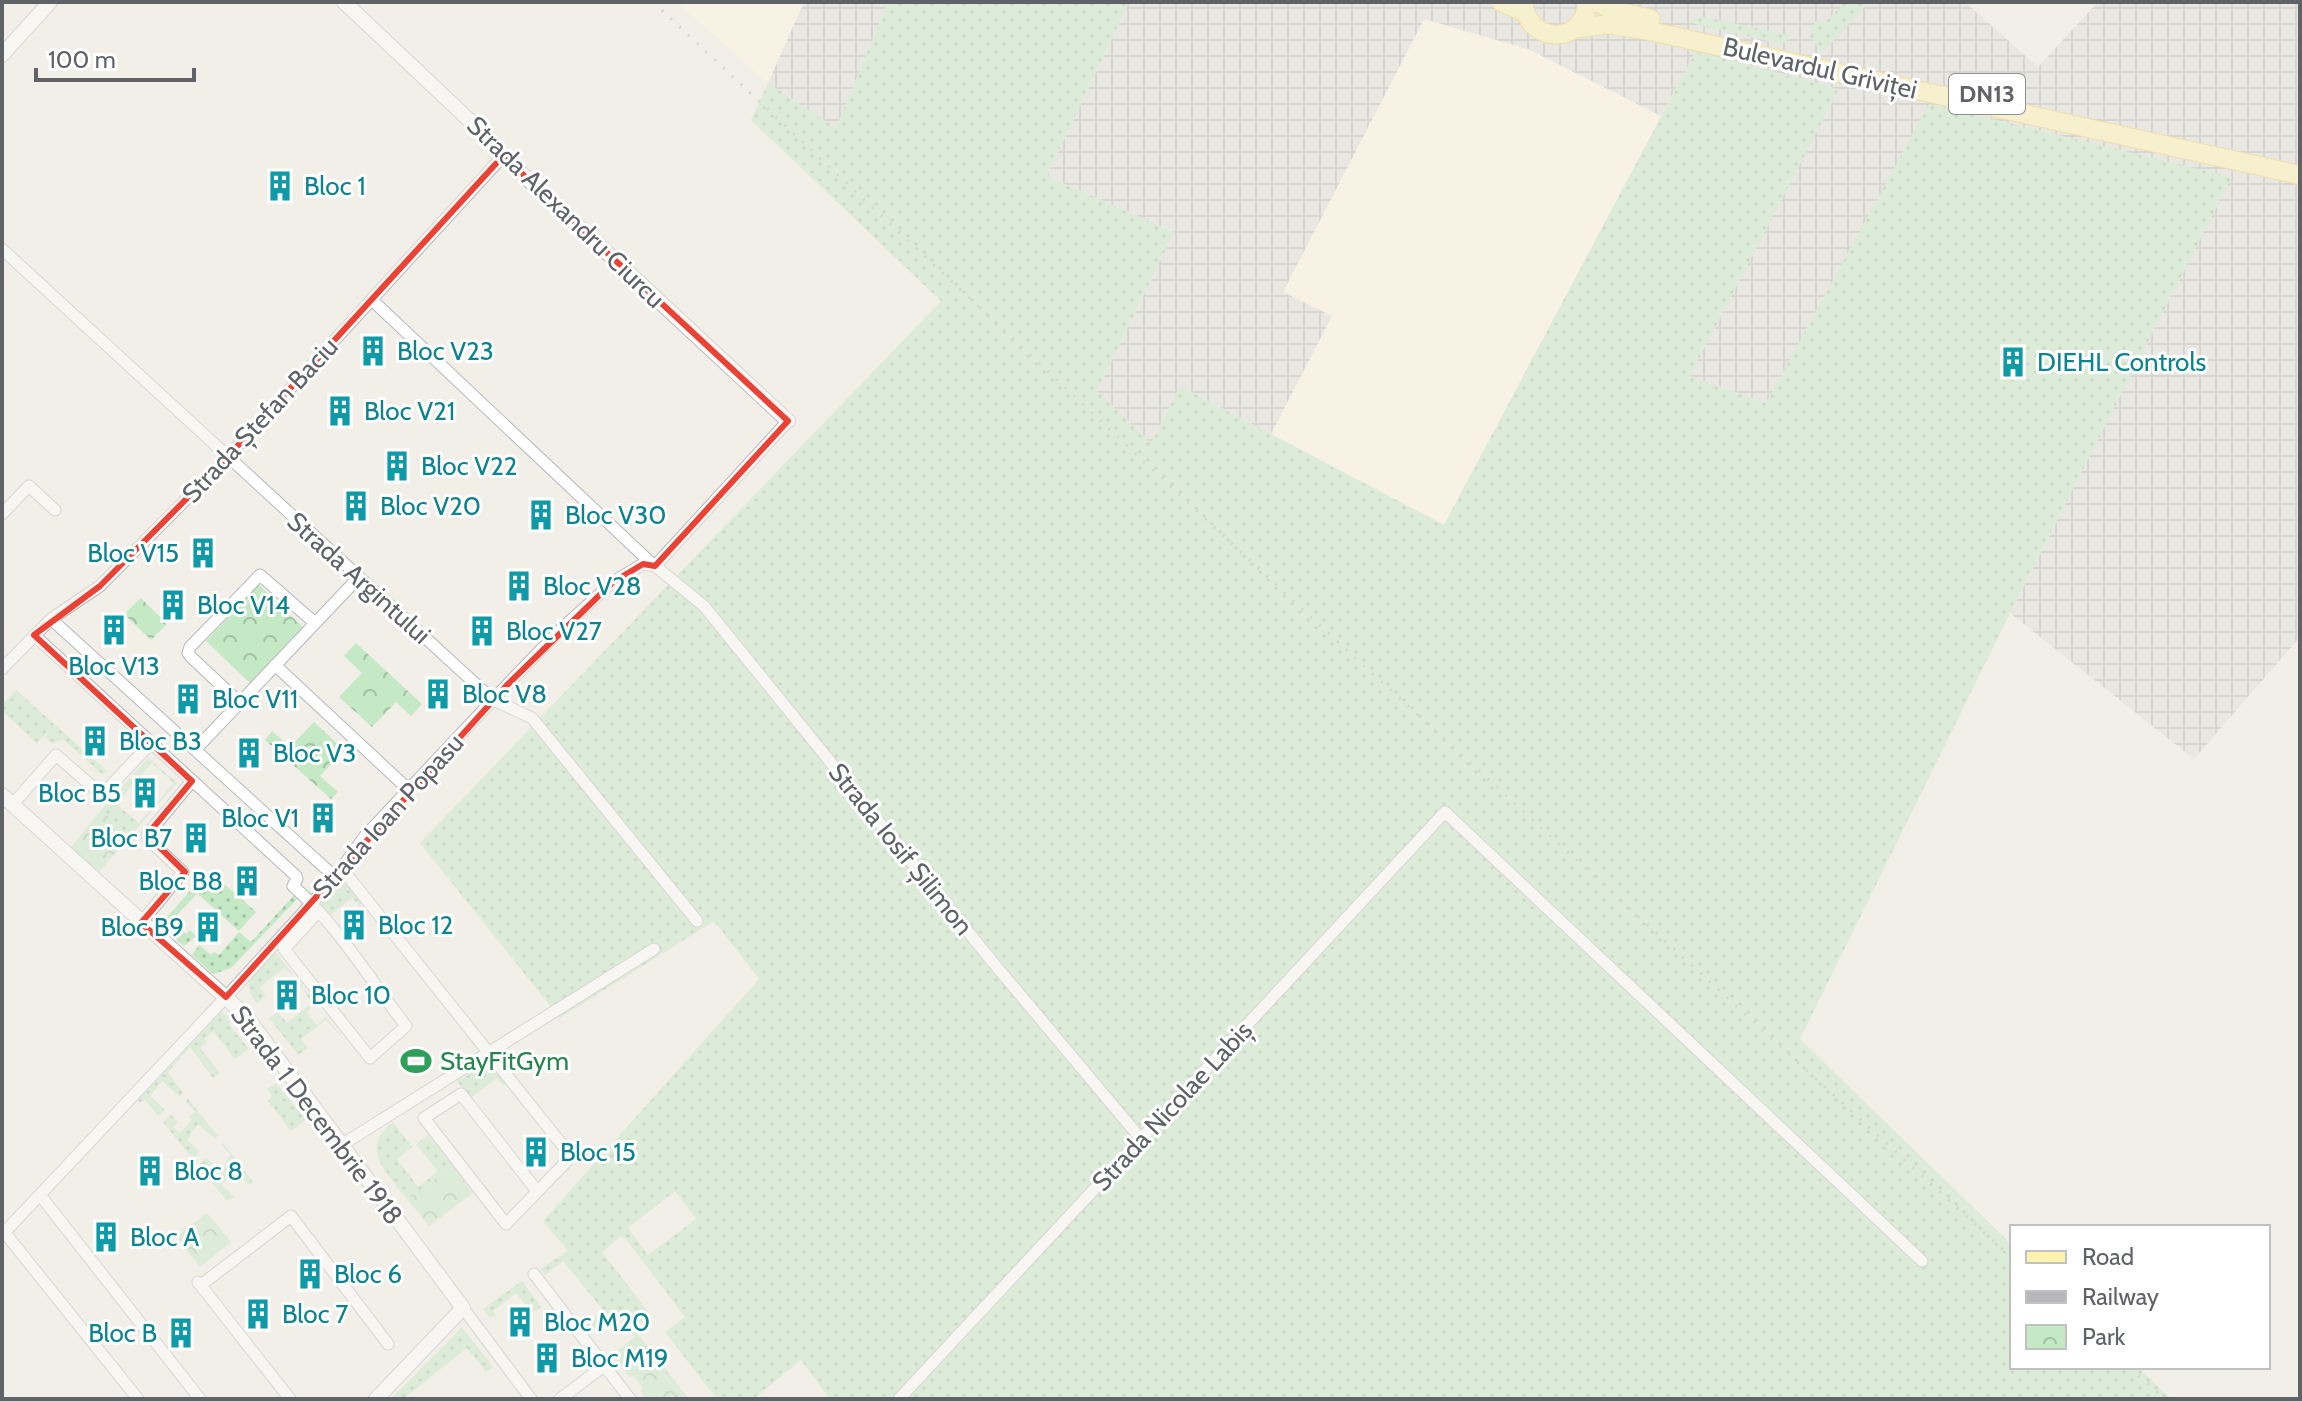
<svg xmlns="http://www.w3.org/2000/svg" width="2302" height="1401" viewBox="0 0 2302 1401" font-family="Cabin,sans-serif">
  <style>
    .commercial { fill: #fef7e0 }
    .industrial { fill: url(#industrial-grid) }
    .grass { fill: url(#grass-dots); fill-rule: evenodd }
    .park { fill: url(#park-crowns) }
    .lines { fill: none; stroke-linecap: round; stroke-linejoin: round }
    .minor-casing { stroke: #b5b8bc; stroke-width: 13 }
    .tertiary-casing { stroke: #b5b8bc; stroke-width: 16 }
    .primary-casing { stroke: #f2c960; stroke-width: 20 }
    .minor { stroke: #fff; stroke-width: 11 }
    .tertiary { stroke: #fff; stroke-width: 14 }
    .primary { stroke: #fff2af; stroke-width: 18 }
    .rail { stroke: #b6b7b8; stroke-width: 3; stroke-dasharray: 2 10; stroke-linecap: butt }
    .marked { fill: none; stroke: #ea4335; stroke-width: 6; stroke-linejoin: round }
    .labels { text-anchor: middle; stroke-width: 6; stroke-linejoin: round; paint-order: stroke }
    .shield { fill: #fff; stroke: #8f9295; stroke-width: 2 }
    .shield-label { font-size: 24px; font-weight: bold; fill: #5f6368 }
    .street-label { font-size: 26px; fill: #5f6368; stroke: #fff }
    .culture-label { font-size: 26px; fill: #0d838f; stroke: #fff; text-anchor: start }
    .leisure-label { font-size: 26px; fill: #27864d; stroke: #fff; text-anchor: start }
  </style>
  <defs>
    <pattern id="industrial-grid" width="8" height="8" patternUnits="userSpaceOnUse" patternTransform="scale(2)"><rect width="8" height="8" fill="#e0deda"/><path d="M0 4h8M4 0v8" fill="none" stroke="#b9b8b5"/></pattern>
    <pattern id="grass-dots" width="8" height="8" patternUnits="userSpaceOnUse" patternTransform="scale(2)"><rect width="8" height="8" fill="#c5e8c5"/><path d="M2 2h.1M6 6h.1" fill="none" stroke="#a3c0a4" stroke-width="1.8" stroke-linecap="round"/></pattern>
    <pattern id="park-crowns" width="20" height="18" patternUnits="userSpaceOnUse" patternTransform="scale(2)"><rect width="20" height="18" fill="#c5e8c5"/><path d="M2 6a3 3 0 1 1 6 0M12 15a3 3 0 1 1 6 0" fill="none" stroke="#a3c0a4"/></pattern>
  </defs>
  <rect width="100%" height="100%" fill="#f1efe8"/>
  <path class="commercial" d="M677,2H804L768,83Z
    M1424,19L1528,49L1661,116L1444,525L1271,434L1331,316L1283,292Z"/>
  <path class="industrial" d="M804,2H888L836,129L768,83Z
    M1129,2H1965L2038,67L2098,2H2300V637L2194,759L2010,613L2061,513L1774,391L1767,403L1689,376L1838,90L1696,51L1661,116L1528,49L1424,19L1283,292L1332,316L1271,434L1180,386L1151,443L1097,391L1174,232L1047,176Z"/>
  <path class="grass" d="M888,2H1129L1047,176L1174,232L1097,391L1151,443L1180,386L1444,525L1696,51L1839,89L1690,376L1766,403L1929,104L2232,177L2010,613L1800,1039L2012,1245V1367H2138L2171,1399H830L801,1360L753,1399H717L665,1332L685,1317L626,1239L621,1236L602,1252L650,1314L633,1328L689,1399H668L677,1391L616,1313L589,1333L585,1327L604,1311L563,1261L545,1275L540,1269L568,1251L543,1221L759,979L714,921L560,1018L420,843L941,301L751,120L768,83L836,128ZM675,1191L696,1219L648,1255L628,1228Z
    M1841,2H1869L1826,49L1819,50L1810,36L1813,25L1817,20L1824,23L1843,5Z
    M1704,17L1790,35V39L1781,44L1691,23L1692,20Z
    M16,690L107,771L103,775L63,739L53,744L45,737L51,728L37,743L2,711V705Z
    M148,758L177,783L130,836L101,810L130,778L135,782L116,804L139,823L174,783L152,763L136,781L132,776Z
    M214,875L256,912L239,931L198,894Z
    M344,878L363,902L359,906L352,898L328,917L320,909L319,903Z
    M192,889L197,894L175,917L182,923L179,927L186,934L190,930L196,936L184,946L159,926Z
    M297,892L302,894L231,968L213,974L192,955L199,945L211,955L214,952L219,955L239,932L251,942Z
    M273,949L294,976L284,968L260,987L266,996L257,1003C238,981 257,966 273,949Z
    M296,978L315,1003L306,1012L317,1025L326,1017L345,1040L326,1020L301,1039L308,1048L298,1055L269,1018L278,1012L287,1023L312,1003Z
    M221,1012L234,1020L229,1024L249,1049L235,1059L213,1031L204,1038L207,1042L200,1048L220,1073L213,1078L190,1047L168,1072L183,1093L180,1097L162,1081L150,1096L165,1110L158,1116L144,1099L140,1103L138,1101Z
    M489,1063L506,1084L503,1086L497,1078L472,1097L480,1110L457,1081Z
    M276,1083L306,1120L291,1131L268,1101L272,1096L267,1089Z
    M188,1099L218,1136L215,1139L198,1124L187,1140L200,1152L192,1158L163,1122L171,1115L178,1122L173,1127L180,1133L192,1120L189,1117L195,1111L185,1102Z
    M393,1122L412,1147L397,1159L418,1187L438,1172L416,1144L428,1135L452,1165L408,1200C389,1176 357,1148 393,1122Z
    M223,1143L253,1182L250,1185L233,1170L222,1185L234,1197L227,1201L198,1165L206,1158L214,1165L210,1171L217,1176L228,1164L226,1161L231,1155L221,1145Z
    M522,1281L541,1307L532,1313L516,1293L493,1311L496,1315L490,1318L483,1309Z
    M462,1327L493,1367L486,1372L467,1348L403,1399H391Z"/>
  <path class="park" d="M259,585L305,629L252,685L206,641Z
    M141,598L167,624L151,640L124,614Z
    M356,643L422,704L411,716L396,702L372,727L339,697L362,673L344,656Z
    M314,722L344,750L320,776L338,792L331,799L265,740L272,731L290,747Z
    M101,810L130,836L99,872L71,847Z
    M452,1165L473,1193L429,1226L408,1200Z
    M207,1213L231,1242L200,1267L176,1236Z
    M635,1337L677,1392L667,1399H646L640,1391L643,1388L633,1375L630,1377L612,1355Z"/>
  <g class="lines">
    <g class="minor-casing">
      <path id="minor" d="M2,249L480,688L494,700L532,718L697,921
        M372,300L651,563
        M2,514L29,486L55,510
        M655,566L704,606L991,960L1141,1139
        M51,619L335,877
        M34,635L296,876L297,879L293,886C335,922 372,982 406,1026L370,1058L284,949L318,912
        M275,665L409,790
        M2,669L51,619L100,586L222,463L503,156
        M240,703L191,657L188,653L190,647L260,575L315,623
        M195,750L359,577
        M13,804L56,755L102,795L151,743
        M347,875L571,1156L567,1161L506,1224L424,1118L461,1094L537,1191
        M141,923L183,872L148,839L147,835L192,781
        M343,1144L654,949
        M40,1195L200,1399
        M5,1233L138,1399
        M2,1235L226,997L333,880L365,836L507,685L560,630L613,582L643,564L655,566L788,421
        M534,1274L630,1399
        M198,1282L290,1399
        M201,1285L291,1216L388,1344
        M463,1308L531,1399
        M560,1399L604,1366
        M899,1399L1445,812L1922,1261"/>
    </g>
    <g class="tertiary-casing">
      <path id="tertiary" d="M344,2L485,135L503,156L788,421
        M2,55L50,2
        M2,795L246,1016L463,1308L376,1399"/>
    </g>
    <g class="primary-casing">
      <path id="primary" d="M1501,2L1524,12
        M1523,2C1528,46 1586,45 1587,2
        M1597,2L1613,10L1651,19
        M1573,29L1608,24L1650,31L2300,175"/>
    </g>
    <use href="#minor" class="minor"/>
    <use href="#tertiary" class="tertiary"/>
    <use href="#primary" class="primary"/>
    <path class="rail" d="M653,2L1304,611L2012,1258
      M2130,1367L2164,1399"/>
  </g>
  <path d="M0 0H2302V1401H0ZM503,156L788,421L655,566L643,564L613,582L507,685L226,997L141,923L185,872L147,835L192,781L34,635L100,586L222,463Z" fill="#f1efe8" fill-opacity=".55" fill-rule="evenodd"/>
  <path class="marked" d="M503,156L788,421L655,566L643,564L613,582L507,685L226,997L141,923L185,872L147,835L192,781L34,635L100,586L222,463Z"/>
  <defs>
    <g id="building-bare" transform="scale(2.4)"><path d="M-4-6H4V6H1V3H-1V6H-4ZM-2.5-4.3h1.7v1.8h-1.7ZM.8-4.3h1.7v1.8H.8ZM-2.5-1h1.7V.8h-1.7ZM.8-1h1.7V.8H.8Z" fill="#0f9aa8" stroke="#fff" stroke-width="2.5" paint-order="stroke"/></g>
    <g id="stadium-bare" transform="scale(2.4)"><path d="M0-5a6.5 5 0 1 0 0 10a6.5 5 0 1 0 0-10ZM-3.5-1.8h7v3.6h-7Z" fill="#2e9e5b" stroke="#fff" stroke-width="2.5" paint-order="stroke"/></g>
  </defs>
  <g fill-rule="evenodd">
    <use href="#building-bare" x="280" y="186"/>
    <use href="#building-bare" x="373" y="351"/>
    <use href="#building-bare" x="2013" y="362"/>
    <use href="#building-bare" x="340" y="411"/>
    <use href="#building-bare" x="397" y="466"/>
    <use href="#building-bare" x="356" y="506"/>
    <use href="#building-bare" x="541" y="515"/>
    <use href="#building-bare" x="203" y="553"/>
    <use href="#building-bare" x="519" y="586"/>
    <use href="#building-bare" x="173" y="605"/>
    <use href="#building-bare" x="114" y="630"/>
    <use href="#building-bare" x="482" y="631"/>
    <use href="#building-bare" x="438" y="694"/>
    <use href="#building-bare" x="188" y="699"/>
    <use href="#building-bare" x="95" y="741"/>
    <use href="#building-bare" x="249" y="753"/>
    <use href="#building-bare" x="145" y="793"/>
    <use href="#building-bare" x="323" y="818"/>
    <use href="#building-bare" x="196" y="838"/>
    <use href="#building-bare" x="247" y="881"/>
    <use href="#building-bare" x="354" y="925"/>
    <use href="#building-bare" x="208" y="927"/>
    <use href="#building-bare" x="287" y="995"/>
    <use href="#stadium-bare" x="416" y="1061"/>
    <use href="#building-bare" x="536" y="1152"/>
    <use href="#building-bare" x="150" y="1171"/>
    <use href="#building-bare" x="106" y="1237"/>
    <use href="#building-bare" x="310" y="1274"/>
    <use href="#building-bare" x="258" y="1314"/>
    <use href="#building-bare" x="520" y="1322"/>
    <use href="#building-bare" x="181" y="1333"/>
    <use href="#building-bare" x="547" y="1358"/>
  </g>
  <g class="labels">
    <rect class="shield" x="1949" y="74" width="76" height="40" rx="6"/>
    <g class="shield-label">
      <text x="1987" y="102">DN13</text>
    </g>
    <g class="street-label">
      <text transform="translate(1820 68) rotate(13)" y="9">Bulevardul Griviței</text>
      <text transform="translate(566 212) rotate(44)" y="9">Strada Alexandru Ciurcu</text>
      <text transform="translate(260 420) rotate(-47)" y="9">Strada Ștefan Baciu</text>
      <text transform="translate(359 578) rotate(42)" y="9">Strada Argintului</text>
      <text transform="translate(388 816) rotate(-48)" y="9">Strada Ioan Popasu</text>
      <text transform="translate(901 849) rotate(51)" y="9">Strada Iosif Șilimon</text>
      <text transform="translate(1172 1106) rotate(-47)" y="9">Strada Nicolae Labiș</text>
      <text transform="translate(317 1115) rotate(53)" y="9">Strada 1 Decembrie 1918</text>
    </g>
    <g class="culture-label">
      <text x="304" y="195">Bloc 1</text>
      <text x="397" y="360">Bloc V23</text>
      <text x="2037" y="371">DIEHL Controls</text>
      <text x="364" y="420">Bloc V21</text>
      <text x="421" y="475">Bloc V22</text>
      <text x="380" y="515">Bloc V20</text>
      <text x="565" y="524">Bloc V30</text>
      <text x="179" y="562" text-anchor="end">Bloc V15</text>
      <text x="543" y="595">Bloc V28</text>
      <text x="197" y="614">Bloc V14</text>
      <text x="506" y="640">Bloc V27</text>
      <text x="114" y="675" text-anchor="middle">Bloc V13</text>
      <text x="462" y="703">Bloc V8</text>
      <text x="212" y="708">Bloc V11</text>
      <text x="119" y="750">Bloc B3</text>
      <text x="273" y="762">Bloc V3</text>
      <text x="121" y="802" text-anchor="end">Bloc B5</text>
      <text x="299" y="827" text-anchor="end">Bloc V1</text>
      <text x="172" y="847" text-anchor="end">Bloc B7</text>
      <text x="223" y="890" text-anchor="end">Bloc B8</text>
      <text x="378" y="934">Bloc 12</text>
      <text x="184" y="936" text-anchor="end">Bloc B9</text>
      <text x="311" y="1004">Bloc 10</text>
      <text x="560" y="1161">Bloc 15</text>
      <text x="174" y="1180">Bloc 8</text>
      <text x="130" y="1246">Bloc A</text>
      <text x="334" y="1283">Bloc 6</text>
      <text x="282" y="1323">Bloc 7</text>
      <text x="544" y="1331">Bloc M20</text>
      <text x="157" y="1342" text-anchor="end">Bloc B</text>
      <text x="571" y="1367">Bloc M19</text>
    </g>
    <g class="leisure-label">
      <text x="440" y="1070">StayFitGym</text>
    </g>
  </g>
  <rect width="2302" height="1401" fill="none" stroke="#5f6368" stroke-width="8"/>
  <rect x="2010" y="1225" width="260" height="144" fill="#ffffff" stroke="#bfc1c3" stroke-width="2"/>
  <rect x="2026" y="1251" width="40" height="12" fill="#fff2af" stroke="#bfc1c3" stroke-width="2"/>
  <text x="2082" y="1265" font-size="24" fill="#5f6368">Road</text>
  <rect x="2026" y="1291" width="40" height="12" fill="#b6b7b8" stroke="#bfc1c3" stroke-width="2"/>
  <text x="2082" y="1305" font-size="24" fill="#5f6368">Railway</text>
  <rect x="2026" y="1325" width="40" height="24" fill="url(#park-crowns)" stroke="#bfc1c3" stroke-width="2"/>
  <text x="2082" y="1345" font-size="24" fill="#5f6368">Park</text>
  <path d="M36 68v12h158v-12" fill="none" stroke="#5f6368" stroke-width="4"/>
  <text x="48" y="68" font-size="24" fill="#5f6368" stroke="#ffffff" stroke-width="6" paint-order="stroke">100 m</text>
</svg>
